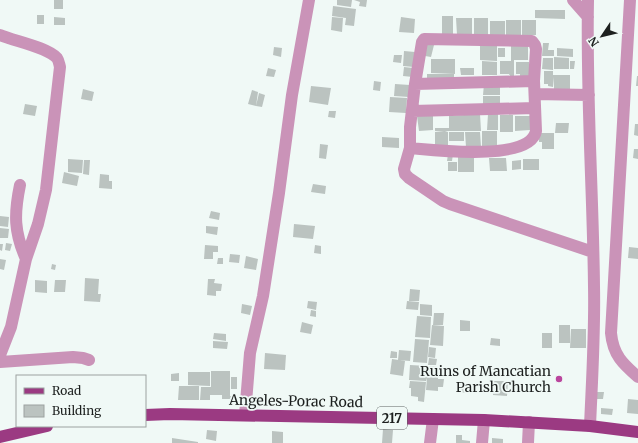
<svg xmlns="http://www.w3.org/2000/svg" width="638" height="443" viewBox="0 0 638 443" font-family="Merriweather,serif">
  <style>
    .building { fill: #bbc3c0 }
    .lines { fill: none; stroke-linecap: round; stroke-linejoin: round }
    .minor { stroke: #ca93b8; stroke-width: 12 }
    .major { stroke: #9b3a82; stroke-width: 12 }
    .poi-dot { fill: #ba459d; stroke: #f0f9f6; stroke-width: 1.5 }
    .labels { text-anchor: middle; stroke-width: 3.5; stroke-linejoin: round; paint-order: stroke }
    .shield { fill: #f0f9f6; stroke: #5c6160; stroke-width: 1 }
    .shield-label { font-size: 13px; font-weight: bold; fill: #1d201f }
    .poi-label { font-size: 14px; fill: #1d201f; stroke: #f0f9f6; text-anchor: end }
    .street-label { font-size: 14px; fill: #1d201f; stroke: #f0f9f6 }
  </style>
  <rect width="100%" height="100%" fill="#f0f9f6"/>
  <path class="building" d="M54,0H63V9H54Z
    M337,0H352L351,7L337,5Z
    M354,0H367L366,7L359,6L360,2Z
    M333,6L356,9L354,26L345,25L346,18L332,16Z
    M535,10H565V19L535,18Z
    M37,15H44V24H37Z
    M442,16H453V34H442Z
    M54,17L65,18V25H54Z
    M332,17L343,18L342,32L331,30Z
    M401,17L415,19L414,33L399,32Z
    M456,18H472V34L457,35Z
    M474,18H488V36H474Z
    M506,20H521V36H506Z
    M522,20H536V35H522Z
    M490,21H505V36L490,35Z
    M480,43H497V61L480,60Z
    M543,43H549L548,50H554V56H542Z
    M427,44L434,45L431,57L425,56Z
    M511,45H528V60H514V76H510L509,74H500V61H511Z
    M274,47L282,48L281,57L273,55Z
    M498,48H505V57H498Z
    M557,48L573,49V57L557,56Z
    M404,51L415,52L414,67L403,66Z
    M394,55H402L401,63L393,62Z
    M554,57L569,58V69H554Z
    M543,58H553V70L542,69Z
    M431,59H455V74L431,73Z
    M482,61L497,62V75H482Z
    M570,61H575L574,69H570Z
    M516,62H529V77L520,76V74H516Z
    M404,67L413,68V77L403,76Z
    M268,68L276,70L274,77L266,76Z
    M460,68H474V75H461Z
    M544,71H553V75H570V91H554V77L553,87L548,86V84H544Z
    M427,74H454V79H427Z
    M637,76H638V86H636Z
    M374,81L381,82L380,91L373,90Z
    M395,84L410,85L409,97L394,96Z
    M484,84H500V95H483Z
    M311,86L331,88L328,105L309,102Z
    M83,89L94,92L92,101L81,99Z
    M252,90L258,92L256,106L248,104Z
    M259,93L265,95L262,107L256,106Z
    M483,96H500V105L483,106Z
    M390,97L407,98L406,113L389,112Z
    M25,104L37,106L35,116L23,114Z
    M329,111H336L335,118L328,117Z
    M433,114V130L419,131L417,116Z
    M480,114L481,131H445L448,132V147L435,146V132H444L435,131V128H449V116Z
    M488,114H498V130H487Z
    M500,115H513V132H500Z
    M515,116H530V130L515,131Z
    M556,123H569L568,133H555Z
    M635,124H638V136L634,135Z
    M482,131H497V148H482Z
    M449,132H464V141H449Z
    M465,132H480L481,147H466Z
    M539,133H554V149H542V142H539Z
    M382,137L399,138V148L382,147Z
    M320,144L328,145L326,159L319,158Z
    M634,149H638V159L633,158Z
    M448,154H453L452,161H447Z
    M458,156H474V172H458Z
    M489,158H506L507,171H490Z
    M68,159L83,160L82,173L68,172Z
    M523,159H539V170H523Z
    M84,160H90L89,175L83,174Z
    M521,160V169L512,170V161Z
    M448,162H457V171H448Z
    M64,172L79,176L77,186L62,183Z
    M100,174L109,175V181H112V189L99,188Z
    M313,184L326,186L325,194L311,192Z
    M211,211L220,213L219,220L209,218Z
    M0,216L9,217L8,227L0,226Z
    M294,224L315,226L313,239L293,237Z
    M206,226L218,227L217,235L206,233Z
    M0,228L9,229L8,238H0Z
    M6,243L12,244L10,251L5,250Z
    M0,244H3L2,251L0,250Z
    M205,245L218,246V252H213V259H204Z
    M315,245L321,246V254L314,253Z
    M629,247L638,248V259L628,258Z
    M230,254L240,255L239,263L229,262Z
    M246,256L258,259L256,270L244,268Z
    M218,258H223V264H217Z
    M0,259L6,260L4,270L0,269Z
    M52,264L56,265L55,270L51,269Z
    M85,278L99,279L98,294H101L100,302L84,301Z
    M208,279H215L214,283L222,284L221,291H216V296L207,295Z
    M35,280L47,281V293L35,292Z
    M55,280H66L65,292H54Z
    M410,289L420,290L419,301H409Z
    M308,301L317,302L316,310L307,308Z
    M407,301L419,302L418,310L406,309Z
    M242,304L252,306L250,315L241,313Z
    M420,304L432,305V316L420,315Z
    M311,310L316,311V317L310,316Z
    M434,313H444L443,325H433Z
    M417,316L431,317L430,338L415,337Z
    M460,320L470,321V331H460Z
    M302,322L313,325L311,334L300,332Z
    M432,325L444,326L443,346L430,345Z
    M559,325H570V343H559Z
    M571,329H586V348H570Z
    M214,333L226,334V341L213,339Z
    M542,333H552V348H542Z
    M491,338L500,339V346L490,345Z
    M415,339L429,340L427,363L413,362Z
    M213,341L228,342L227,349L213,348Z
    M429,347L436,348L435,358L428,357Z
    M399,350L411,351L410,361L398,360Z
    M391,351L397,352V358H390Z
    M265,353L286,355L285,370L264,369Z
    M429,358L437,359L436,365H428Z
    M392,359L405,361L403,376L390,374Z
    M410,365L427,366V375L428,366L439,367L438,379H444L443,387H438V391L426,390L427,378L426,381L409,380Z
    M211,371H230V396H232V399H222V395H210V400H200L201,387H211Z
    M188,372H210V386L188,385Z
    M179,373V381H171V374Z
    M231,377H237V389H231Z
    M410,381L426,382L424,402L418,401V397L411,396V388H409Z
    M493,381H508L507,396L493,395Z
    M460,382L470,384L468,393L459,392Z
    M179,386H199V400H178Z
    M595,392H604L603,399H595Z
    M628,399L638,400V414L627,413Z
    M601,408L613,409L612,415L601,414Z
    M383,429L393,430L392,443H382Z
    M207,430L217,431L216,441L206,439Z
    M272,431L283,432V443H272Z
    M456,435H462V440L470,441V443H456Z
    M172,438L198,442V443H172Z
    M492,438L503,439V443H492Z"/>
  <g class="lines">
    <path class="minor" d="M573,0L588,17
      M588,0C586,95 593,191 594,286C595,333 592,379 590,426
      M630,0L611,333C613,355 623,364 638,377
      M0,35C14,41 47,47 57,58C59,61 59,63 60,67L46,190L38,224L26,259L11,327L0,355
      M415,84L534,81
      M535,94L589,95
      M412,111L535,108
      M410,148C434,150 530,162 536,131L534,81L536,49L535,45L532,41L424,39L422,42L415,84L410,127V148L404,169L405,174L409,178L443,201L450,204L593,252
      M20,185C14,214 14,232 26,259
      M0,362L73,357L83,358L89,360
      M245,415L250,353L263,296L279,193L292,95L309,0
      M430,443L433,419
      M482,443L484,420
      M528,443L529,422"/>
    <path class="major" d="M145,415L170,414L484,420L590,426L638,432
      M0,437L47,426"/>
  </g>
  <circle class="poi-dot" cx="559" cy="379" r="4"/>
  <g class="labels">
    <rect class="shield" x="377" y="407" width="30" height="22" rx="3"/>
    <g class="shield-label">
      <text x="392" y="423">217</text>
    </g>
    <g class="poi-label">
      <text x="551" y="376">Ruins of Mancatian<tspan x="551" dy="16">Parish Church</tspan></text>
    </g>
    <g class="street-label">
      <text transform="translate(296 401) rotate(1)" y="5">Angeles-Porac Road</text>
    </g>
  </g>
  <rect x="16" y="375" width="130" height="52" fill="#f0f9f6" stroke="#9ca2a0"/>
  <rect x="24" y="388" width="20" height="6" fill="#9b3a82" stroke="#9ca2a0"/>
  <text x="52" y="395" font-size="12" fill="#1d201f">Road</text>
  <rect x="24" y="405" width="20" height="12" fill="#bbc3c0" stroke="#9ca2a0"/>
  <text x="52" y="415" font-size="12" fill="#1d201f">Building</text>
  <g transform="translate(602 36) rotate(235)" stroke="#f0f9f6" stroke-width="3" paint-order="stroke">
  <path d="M0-3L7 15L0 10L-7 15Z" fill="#1d201f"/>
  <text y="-6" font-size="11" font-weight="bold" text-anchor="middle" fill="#1d201f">N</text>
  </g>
</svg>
